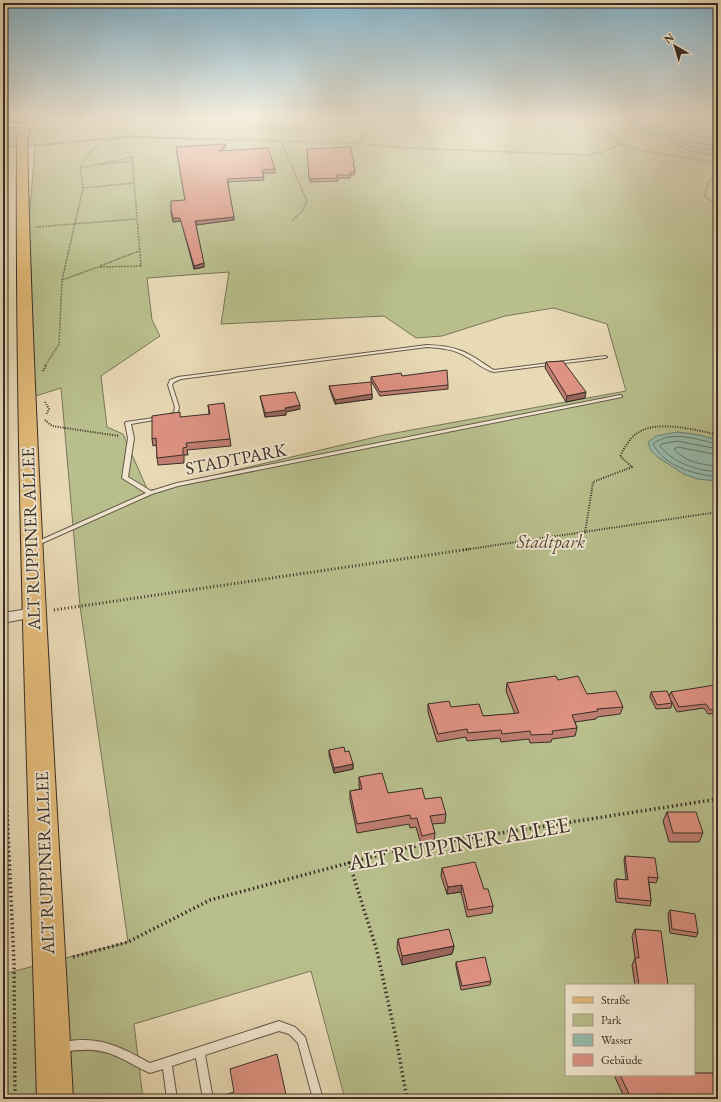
<svg xmlns="http://www.w3.org/2000/svg" width="721" height="1102" viewBox="0 0 721 1102" font-family="'EB Garamond',serif">
  <style>
    .green { fill: #b8bf8d; stroke: #78765a; fill-rule: evenodd }
    .water { fill: #97bbac; stroke: #718376 }
    .lines { fill: none; stroke-linecap: round; stroke-linejoin: round }
    .shore { stroke: #687469; stroke-width: 1 }
    .lane-casing { stroke: #64594a; stroke-width: 2 }
    .street-casing { stroke: #64594a; stroke-width: 2 }
    .primary-casing { stroke: #382e26; stroke-width: 2 }
    .path-far3 { stroke: #382e26; stroke-width: 1.5; stroke-dasharray: 0.5 1; stroke-linecap: butt }
    .path-far2 { stroke: #382e26; stroke-width: 2; stroke-dasharray: 1 1.5; stroke-linecap: butt }
    .path-far1 { stroke: #382e26; stroke-width: 3; stroke-dasharray: 1 2.5; stroke-linecap: butt }
    .path { stroke: #382e26; stroke-width: 3.5; stroke-dasharray: 1.5 3; stroke-linecap: butt }
    .lane { fill: #f1e7d0; fill-rule: evenodd }
    .street { fill: #f1e7d0; fill-rule: evenodd }
    .primary { fill: #e4bd7b; fill-rule: evenodd }
    .wall { fill: #bf7e71; stroke: #382e26 }
    .shaded-wall { fill: #9b665c; stroke: #382e26 }
    .building { fill: #de9283; stroke: #382e26 }
    .labels { text-anchor: middle; stroke-width: 4; stroke-linejoin: round; paint-order: stroke }
    .street-label { font-size: 18px; fill: #382e26; stroke: #f1e7d0 }
    .park-label { font-size: 18px; font-style: italic; fill: #524b3b; stroke: #f1e7d0 }
    .near-street-label { font-size: 22px; fill: #382e26; stroke: #f1e7d0 }
  </style>
  <rect width="100%" height="100%" fill="#e9dab6"/>
  <filter id="stains"><feTurbulence type="fractalNoise" baseFrequency=".005" numOctaves="4"/><feColorMatrix values="0 0 0 0 .2 0 0 0 0 .09 0 0 0 0 .02 0 0 0 .5 -.17"/></filter>
  <radialGradient id="worn" r=".72"><stop offset=".6" stop-color="#630" stop-opacity="0"/><stop offset="1" stop-color="#630" stop-opacity=".3"/></radialGradient>
  <path class="green" d="M3,118H628L636,129L644,133L658,136L691,151L718,156V440L699,435L677,432L659,458L684,474L699,479L718,481V1099H345L311,971L134,1024L143,1099H3V974L128,942L80,606L61,388L29,398L28,230L34,161V146L129,137L199,139L128,136L3,148ZM229,272L221,324L384,316L416,338L442,336L505,316L554,308L607,324L626,391L384,435L148,491L123,434L107,427L101,376L160,336L152,320L147,278ZM566,985H694V1075H566Z"/>
  <path class="water" d="M628,118H718V156L691,151L658,136L644,133L636,129Z
    M677,432L699,435L718,440V481L698,479L684,474L659,458L651,451L648,442L656,436Z"/>
  <g class="lines">
    <path class="shore" d="M633,118L639,126L645,129L660,133L693,147L718,152
      M640,118L647,124L662,128L694,142L718,147
      M647,118L696,136L718,141
      M718,444C697,440 672,429 653,444C665,467 694,474 718,477
      M718,449L677,441L661,444L660,446C674,464 697,470 718,472
      M718,455L678,447L674,449C685,462 702,465 718,466"/>
    <g class="lane-casing">
      <path id="lane" d="M427,345C458,346 467,352 492,369L494,370L605,356L607,357L605,358L494,372C484,370 476,362 467,357C454,349 441,348 427,347L181,379L174,382L172,385L179,407L178,413L169,417L167,416L174,412L175,407L168,385L170,380L178,377Z
        M620,395L622,396V397L178,486L152,494L38,545H34L33,544L34,543L146,493L122,478L128,438L125,423L126,422L160,417L162,418L160,419L131,424L134,438L128,477L151,491L177,483Z
        M279,1021L295,1027L305,1037L323,1099H313L298,1043L289,1034L279,1031L205,1055L213,1099H203L196,1058L172,1066L177,1099H167L163,1069L150,1073C138,1068 128,1061 116,1056C99,1048 81,1049 63,1052L60,1050L58,1047L60,1044C66,1041 74,1040 81,1040C107,1039 128,1051 150,1063Z"/>
    </g>
    <g class="street-casing">
      <path id="street" d="M3,123H28L31,125L28,127H3Z
        M34,608L39,610L41,613L39,616L3,623V613Z"/>
    </g>
    <g class="primary-casing">
      <path id="primary" d="M29,118H39L30,129L27,139C34,459 56,779 73,1099H37C28,779 15,459 17,139L20,129Z"/>
    </g>
    <path class="path-far3" d="M600,118L608,134L620,144L644,151L718,163
      M106,139L108,134L100,131L98,128L110,118
      M281,142L307,201L303,210L292,221
      M351,153L352,143L361,139L372,128L369,118
      M99,165L132,161
      M718,174L709,181L705,196L718,207
      M83,188L134,183
      M36,227L136,219
      M100,266L139,251
      M62,280L83,188L80,167
      M3,318L5,312L7,275
      M3,341L7,355V366
      M45,366L59,344L62,280L98,267L141,266L132,157L80,168C93,144 102,140 129,137L352,143L409,148L586,155L604,152L620,144"/>
    <path class="path-far2" d="M43,371L46,365
      M45,402L49,409L46,415
      M45,420L52,426L119,436
      M585,533L593,482L632,467L620,456C625,447 630,437 639,432C658,420 697,430 718,435
      M3,550L7,365
      M463,550L718,512"/>
    <path class="path-far1" d="M3,560V549
      M54,610L470,549
      M3,702L6,789"/>
    <path class="path" d="M6,788L14,964L15,1099
      M349,862L377,951L396,1038L407,1099
      M73,957L128,942L210,900L405,848L718,799"/>
    <use href="#lane" class="lane"/>
    <use href="#street" class="street"/>
    <use href="#primary" class="primary"/>
  </g>
  <path class="wall" d="M176,147H226L223,150L275,169V173H263L264,180L228,182L234,220L196,225L204,267L194,269L181,221L173,222L171,213V210L185,200Z
    M307,149L354,164V166L355,173L354,175H351L350,178H338V181L310,182Z
    M546,362L585,398L566,402L545,368Z
    M402,376L448,385V389L380,396L371,381V377Z
    M329,386L372,394V399L335,404L330,390Z
    M260,396L300,409L286,412V415L265,417L261,400Z
    M208,405L230,439L231,446L187,450L188,455H184V463L158,465L157,458V445L153,446L152,439L209,414Z
    M558,680L587,694L623,707L620,714L597,717L596,719L575,722L577,728L575,736L552,739L551,742L530,743L529,739L501,742L500,738L467,741L466,737L437,742L428,712V704L451,707L483,716L515,714L506,691L507,683Z
    M718,690V713L708,714L704,708L677,712L671,701L672,703L671,708L656,709L650,697L651,692L669,696L671,692Z
    M329,750L345,752L353,764V769L334,773L329,755Z
    M359,777L388,793L425,799L446,814L445,823L432,824L435,833L434,842L421,844L416,827L410,828L409,824L357,833L350,799V791L360,789L359,786Z
    M667,812L703,833L699,842H669L663,821Z
    M625,856L658,878L656,883L649,882L651,901L650,906L616,902L614,883L616,879L626,880L624,860Z
    M442,868L484,889L493,906L492,913L467,917L461,892L447,894L441,876Z
    M670,910L698,933L696,937L670,933L668,914Z
    M635,929L668,985H635L632,965L635,958L632,936Z
    M398,939L454,946L452,954L402,965L397,948Z
    M456,962L491,981L490,985L461,990L456,966Z
    M614,1075H694L718,1099H625Z"/>
  <path class="shaded-wall" d="M226,144V147L219,154V151Z
    M234,217V220L196,225L195,221Z
    M173,218H180L181,221L173,222Z
    M204,263V267L194,269V266Z
    M586,392L585,398L566,402L567,396Z
    M372,394V399L335,404V400Z
    M300,405V409L286,412V415L265,417V413Z
    M353,764V769L334,773V768Z
    M462,885L461,892L447,894L448,887Z
    M454,946L452,954L402,965V956Z
    M637,1094L635,1099H630L631,1098Z"/>
  <path class="building" d="M226,144L219,151L268,148L275,169L262,170L264,177L227,179L234,217L195,221L204,263L194,266L180,218H173L171,210V201L185,200L176,147Z
    M350,147L354,161L353,164L355,170L354,172H350V175H336L337,178L309,179L307,149Z
    M563,361L586,392L567,396L546,362Z
    M447,370L448,385L380,392L371,377L401,373L402,376Z
    M371,382L372,394L335,400L329,386Z
    M295,392L300,405L285,408L286,410L265,413L260,396Z
    M224,403L230,439L186,443L187,447L183,448V455L157,458L156,438L152,439V416L180,412V417L210,414L208,405Z
    M556,676L558,680L578,676L587,694L616,691L623,707L597,709L598,711L572,715L577,728L552,731L553,734L531,735L530,731L502,734L501,730L468,733L467,729L438,734L428,704L449,701L451,707L479,704L483,716L519,713L507,683Z
    M715,685L718,690V709L710,710L706,704L679,707L671,692Z
    M667,691L672,703L657,705L651,692Z
    M344,747L345,752L349,751L353,764L334,768L329,750Z
    M382,773L388,793L422,788L425,799L441,797L446,814L430,816L435,833L422,836L417,818L411,819L410,815L357,824L350,791L362,789L359,777Z
    M667,812H696L703,833H673Z
    M625,856L655,858L658,878L648,877L651,901L618,898L616,879L628,880Z
    M475,862L484,889H488L493,906L468,910L462,885L448,887L442,868Z
    M670,910L695,914L698,933L672,929Z
    M449,929L454,946L402,956L398,939Z
    M635,929L661,931L668,985H639L635,958H639Z
    M485,957L491,981L462,986L456,962Z
    M277,1054L287,1099H211L234,1092L230,1069Z
    M694,1073H713L718,1093V1099H696L695,1095L655,1094L656,1099H641L637,1094L631,1098L620,1075H694Z"/>
  <linearGradient id="sky" x2="0" y2="1"><stop stop-color="#87b7d0"/><stop offset="0.43" stop-color="#f5eede"/><stop offset="1" stop-color="#f5eede" stop-opacity="0"/></linearGradient>
  <rect width="721" height="272" fill="url(#sky)"/>
  <g class="labels">
    <g class="street-label">
      <text transform="translate(236 459) rotate(-11)" y="6">STADTPARK</text>
      <text transform="translate(31 539) rotate(-92)" y="6">ALT RUPPINER ALLEE</text>
      <text transform="translate(45 863) rotate(-92)" y="6">ALT RUPPINER ALLEE</text>
    </g>
    <g class="park-label">
      <text x="551" y="548">Stadtpark</text>
    </g>
    <g class="near-street-label">
      <text transform="translate(459 843) rotate(-10)" y="8">ALT RUPPINER ALLEE</text>
    </g>
  </g>
  <rect width="721" height="1102" fill="none" stroke="#e9dab6" stroke-width="16"/>
  <rect x="4" y="4" width="713" height="1094" fill="none" stroke="#382e26" stroke-width="2"/>
  <rect x="8" y="8" width="705" height="1086" fill="none" stroke="#382e26"/>
  <rect x="565" y="984" width="130" height="92" fill="#f1e7d0" stroke="#a79d8c"/>
  <rect x="573" y="997" width="20" height="6" fill="#e4bd7b" stroke="#a79d8c"/>
  <text x="601" y="1004" font-size="12" fill="#382e26">Straße</text>
  <rect x="573" y="1014" width="20" height="12" fill="#b8bf8d" stroke="#a79d8c"/>
  <text x="601" y="1024" font-size="12" fill="#382e26">Park</text>
  <rect x="573" y="1034" width="20" height="12" fill="#97bbac" stroke="#a79d8c"/>
  <text x="601" y="1044" font-size="12" fill="#382e26">Wasser</text>
  <rect x="573" y="1054" width="20" height="12" fill="#de9283" stroke="#a79d8c"/>
  <text x="601" y="1064" font-size="12" fill="#382e26">Gebäude</text>
  <g transform="translate(675 46) rotate(322)" stroke="#f1e7d0" stroke-width="3" paint-order="stroke">
  <path d="M0-3L7 15L0 10L-7 15Z" fill="#382e26"/>
  <text y="-6" font-size="11" font-weight="bold" text-anchor="middle" fill="#382e26">N</text>
  </g>
  <rect width="100%" height="100%" filter="url(#stains)"/>
  <rect width="100%" height="100%" fill="url(#worn)"/>
</svg>
